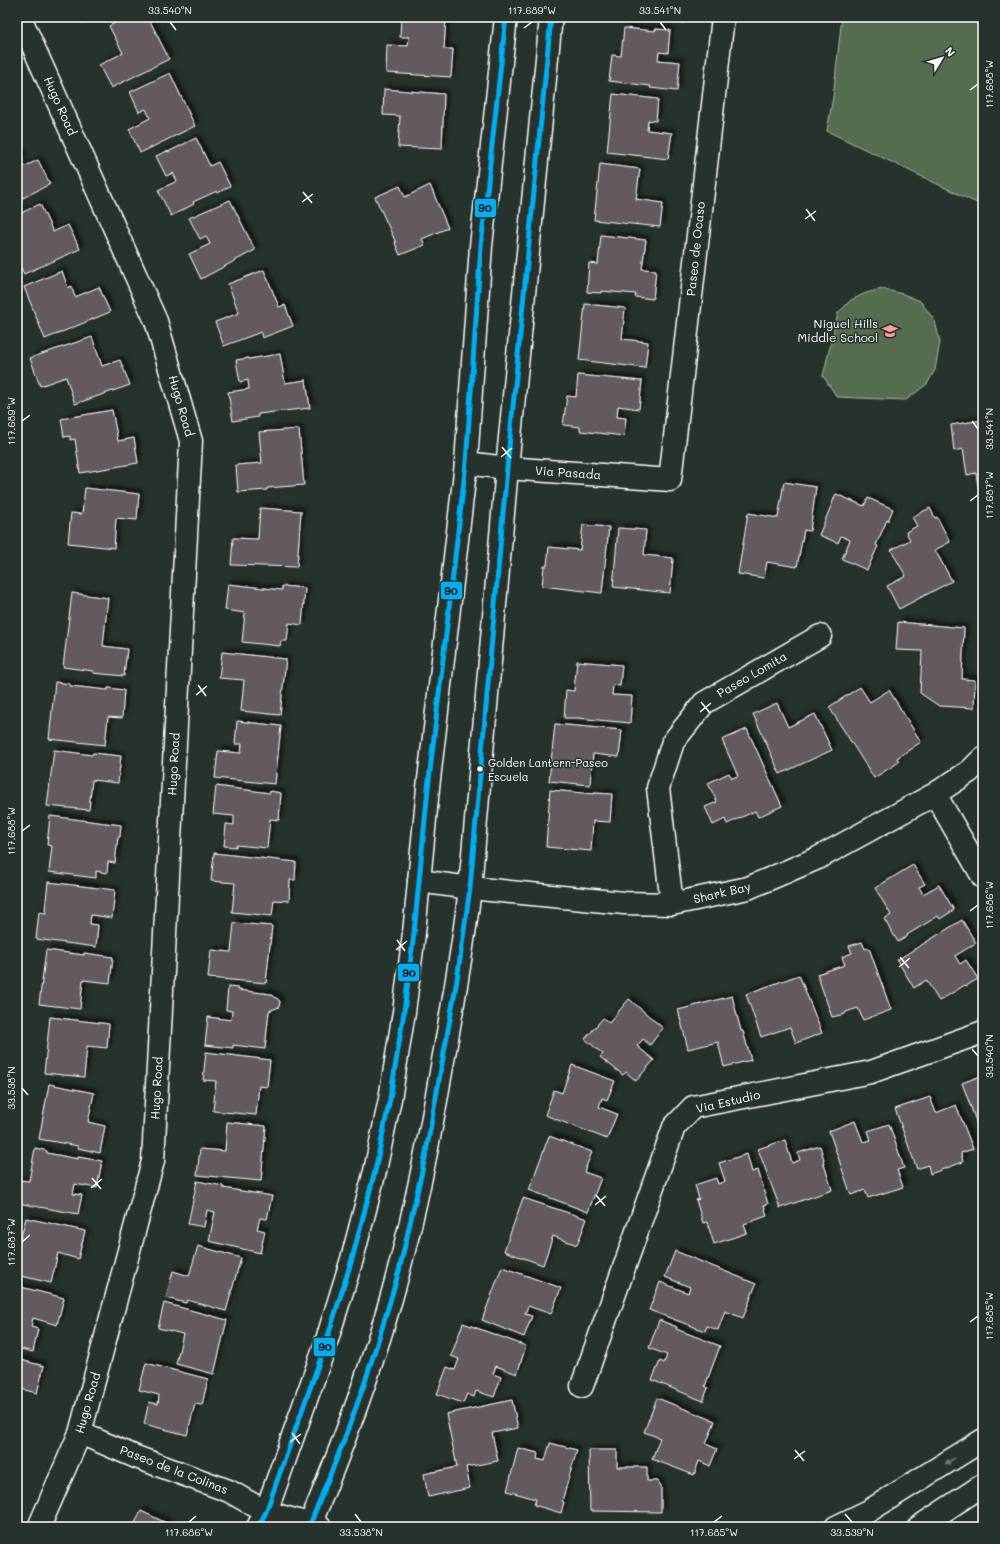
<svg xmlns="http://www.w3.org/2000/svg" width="1000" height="1544" viewBox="0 0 1000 1544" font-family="Mali,sans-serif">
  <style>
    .green { fill: #576c50; stroke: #abb6a8 }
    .building { fill: #635a60; stroke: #fff; filter: url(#shadow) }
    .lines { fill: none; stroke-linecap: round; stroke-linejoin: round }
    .minor-casing { stroke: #fff; stroke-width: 25 }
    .major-casing { stroke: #fff; stroke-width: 25 }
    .minor { stroke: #26332d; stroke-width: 22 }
    .major { stroke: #26332d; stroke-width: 22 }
    .bus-1-casing { stroke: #26332d; stroke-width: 8 }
    .bus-1 { stroke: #00aff2; stroke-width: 5 }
    .oneway { fill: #727a76 }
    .ticks { fill: none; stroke: #fff; stroke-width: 1.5 }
    .bus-dot { fill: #fff; stroke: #26332d; stroke-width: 1.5 }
    .labels { text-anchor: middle; stroke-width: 3; stroke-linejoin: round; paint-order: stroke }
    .bus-label { font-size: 11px; fill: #fff; stroke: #26332d; text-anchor: start }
    .street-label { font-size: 12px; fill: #fff; stroke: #26332d }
    .poi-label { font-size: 12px; fill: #fff; stroke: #26332d; text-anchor: end }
    .line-badge { stroke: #26332d; stroke-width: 1.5 }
    .pale-badge-label { font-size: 11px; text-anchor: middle; font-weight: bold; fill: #111 }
    .neatline { fill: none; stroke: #fff; stroke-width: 1.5 }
    .ticks-label { font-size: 10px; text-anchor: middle; fill: #fff }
  </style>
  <defs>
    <filter id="shadow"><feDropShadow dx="3.5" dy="-3.5" stdDeviation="2" flood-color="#0009"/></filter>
  </defs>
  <rect width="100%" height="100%" fill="#26332d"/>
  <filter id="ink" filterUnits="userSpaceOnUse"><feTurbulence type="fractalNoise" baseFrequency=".025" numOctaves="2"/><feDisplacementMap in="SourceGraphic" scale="8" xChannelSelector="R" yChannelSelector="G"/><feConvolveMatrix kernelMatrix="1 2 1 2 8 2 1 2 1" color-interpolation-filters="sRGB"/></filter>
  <g filter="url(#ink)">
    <path class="green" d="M842,17H983V206L827,131L833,97Z
      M882,289L903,294L920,301L935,321L940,342L935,370L927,384L906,400L837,397L823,376L838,313L851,300L866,293Z"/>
    <path class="building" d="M79,17H95L82,23Z
      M126,17H148L169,59L111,88L99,65L123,53L109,26Z
      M401,17L446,18L444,49H453L451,77L386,73L387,45L408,46L409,37H400Z
      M649,17H685L684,23L655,20V18Z
      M624,28L655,31V29L670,30L668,53L659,52L658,60L680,62L677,91L650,88L651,86L609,81L612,55L621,56Z
      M170,73L195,126L140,153L129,129L150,118L146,109L139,112L130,92Z
      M384,89L444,94L442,149L398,147L400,116L383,115Z
      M613,94L658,99L656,121L648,120L647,130L672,133L668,159L607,152Z
      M196,138L210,166L218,162L230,186L218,193L217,191L193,202L194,204L171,216L158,190L177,181L173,173L166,176L156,156L167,151L168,152Z
      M17,146L23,159L17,162Z
      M38,160L50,184L17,201V165L19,169Z
      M600,164L640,169L636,199L663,203L660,227L594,220Z
      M430,185L448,228L422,239L425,245L400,255L395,243H396L375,197L400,186L405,197Z
      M230,200L255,250L201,279L189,254L210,244L206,236L200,239L189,218Z
      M40,204L53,232L68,225L80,249L24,274L17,260V215Z
      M601,235L646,240L642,269L656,270L653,299L635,297L636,294L601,291V293L587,292L589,263L598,264Z
      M264,270L279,307L285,305L293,326L262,338L261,332L224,346L215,322L239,313L228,284Z
      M62,271L68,288L71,286L75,297L99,287L110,312L45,339L24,287Z
      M585,304L625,308L622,339L648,342L645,368L579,360Z
      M92,337L102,366L120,360L130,385L75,404L66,377L40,386L30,358Z
      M280,354L285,383L306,380L310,408L258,414V417L233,421L228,392L249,389L248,380L240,382L236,360L249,358V359Z
      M578,375L642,381L639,409L618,406L617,417L626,418L624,436L580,431V427L563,425L567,396L576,397Z
      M112,410L118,441L134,438L138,463L80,473L75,439L70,440V436L64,437L61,419Z
      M983,420V498H980L976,473L967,475L963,449L954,451L951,425Z
      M299,429L304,485L267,488V490L238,492L236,465L262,463L259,432Z
      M784,482L816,487L810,531L804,530L797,567L767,562L764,578L738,574L748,513L778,518Z
      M85,488L139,494L137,520L116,518L114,548L68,543L71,513L82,514Z
      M836,494L864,506L868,498L893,509L888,521L887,520L876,545L878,546L867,570L842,559L850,540L841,536L838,543L819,535Z
      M260,508L301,511L297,567L231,565L233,538L258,539Z
      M930,508L935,518L937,517L950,542L935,550L952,581L899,609L887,586L906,576L891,550L910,540L906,532L917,526L912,517Z
      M583,525L609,527L602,593L542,586L544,566H547L549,547L580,550Z
      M618,528L646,530L644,555L673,558L670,593L613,587Z
      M228,584L282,590V586L305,588L302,625L289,623L287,641H281L280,646L242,642L245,613L225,610Z
      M72,593L108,598L103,646L127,649L124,676L93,673V671L63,667Z
      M898,622L964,628L962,679L975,680L974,708L939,706L920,693L922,651L896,650Z
      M222,652L286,659L280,715L241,711L244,680L219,678Z
      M577,661L622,665L620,686L613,685L612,695L632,696L630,723L577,718H564L566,690L574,691Z
      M55,682L70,684V686L108,690V688L124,690L122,718L108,717L105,745L49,739Z
      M860,687L870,702L889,690L921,742L897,758L899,762L874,778L829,707Z
      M777,703L788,727L815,714L832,750L780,774L753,714Z
      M237,721L281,726L275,784L215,778L218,751L241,753L242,744H235Z
      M555,724L622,730L619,757L593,754L590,785L549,781Z
      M747,729L782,806L758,817L755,811L727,824L725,819L713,825L705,807L717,802L708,783L729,773L732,778L738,776L722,740Z
      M54,750L92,755L93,753L121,756L118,783L92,780L89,810L47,806Z
      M216,786L270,793V791L281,793L279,820L270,819L267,848L236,845V847L224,846L226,824L234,825V816L213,814Z
      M550,790L594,794V793L612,794L610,822L593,821L591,851L546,847Z
      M50,816L121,825L120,837H118L115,863L108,862L107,873L96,871V878L49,872L52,846L47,845Z
      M214,853L296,862L295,880H290L289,901L274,900L272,916L232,912L235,883L211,881Z
      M913,865L925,884L919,887L923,894L939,885L954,910L940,919L938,916L907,935L908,936L898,942L884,919L891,915L875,888Z
      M48,882L115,890L112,918L91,915L90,924L98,925L96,947L36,939L39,912L46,913V910H45Z
      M962,920L976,943L955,956L960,964L966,960L978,979L966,986L965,985L939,1001L926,980L914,988L897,960Z
      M234,923L272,926L266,983L208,978L211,950L231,952Z
      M862,942L865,949L869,948L891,1010L863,1020L858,1008L846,1012L845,1014L832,1017L817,974L845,965L842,957L852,953L849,946Z
      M46,950L84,955V953L113,957L110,983L83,980L80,1009L39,1004Z
      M799,975L822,1033L796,1043L790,1027L761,1037L746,994Z
      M228,987L238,988V990L271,994L280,1001L279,1007L269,1011L265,1049L233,1045V1048L205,1045L208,1017L231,1020L232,1011L226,1010Z
      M732,996L741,1031H743L751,1060L724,1067L718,1042L688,1049L678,1010Z
      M629,999L663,1028L650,1045L643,1039L637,1046L654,1060L636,1081L626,1072L623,1075L600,1057L603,1054L585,1039L603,1018L609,1023Z
      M50,1017L109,1024L107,1048L87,1046L84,1077L44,1073Z
      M206,1052L270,1060L267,1087L259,1086L256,1115L213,1111L216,1081L203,1080Z
      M572,1065L615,1081L607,1100L602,1098L599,1107L617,1114L607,1139L545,1115L554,1090L562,1093Z
      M983,1075V1140L962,1083Z
      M49,1084L94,1093L88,1122L105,1126L100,1153L78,1148V1146L39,1139Z
      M930,1097L936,1113L956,1105L973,1149L961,1153L963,1162L930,1174L928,1165L917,1169L895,1109Z
      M855,1121L863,1142L871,1140L868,1131L889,1124L904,1168L897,1170L903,1187L868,1198L865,1190L851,1195L829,1131Z
      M227,1122L266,1126L261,1181L197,1175L200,1149L225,1151Z
      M549,1136L592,1152L584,1172L601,1178L588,1212L529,1190Z
      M785,1140L792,1163L800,1160L798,1153L820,1146L824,1160L823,1161L832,1190L780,1208L758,1149Z
      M35,1148L47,1151V1153L78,1159V1157L102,1161L97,1188L75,1184L73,1194L82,1195L78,1214L17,1203L20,1180L29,1181Z
      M747,1154L752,1172L758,1170L768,1204L764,1205L767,1216L744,1224L747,1233L714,1244L707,1222L703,1223L696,1200L699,1199L695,1185L716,1178L718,1184L725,1181L719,1163Z
      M197,1181L223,1186V1188L272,1196L267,1219L260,1218L257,1229L265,1231L260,1253L209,1241L215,1212L207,1210L204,1227L188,1224Z
      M523,1198L587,1219L577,1245L553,1236L543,1265L504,1251Z
      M26,1218L85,1231L78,1259L58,1253L51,1283L17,1275V1244H19Z
      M198,1246L241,1258L226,1311L187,1300L186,1303L166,1298L173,1271L189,1276Z
      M675,1251L756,1284L743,1318L725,1311L718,1330L707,1326L705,1331L649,1310L660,1282L688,1293L690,1287L665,1277Z
      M502,1267L561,1288L551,1314L528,1306L525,1314L532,1316L524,1337L482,1320Z
      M17,1286L64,1298L57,1325L33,1318L31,1327L38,1329L33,1352L17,1348Z
      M164,1303L227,1320L214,1374L176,1364L183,1334L158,1328Z
      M659,1320L677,1327L676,1329L720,1346L705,1386L708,1388L703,1401L652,1380L660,1361L664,1363L667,1355L649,1348Z
      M463,1323L526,1346L517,1374L496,1366L493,1374L501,1377L494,1397L476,1391L474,1397L467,1394L463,1403L437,1394L447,1367L455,1370L459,1359L451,1356Z
      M17,1359L44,1366L37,1393L17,1388Z
      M146,1363L208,1379L202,1405L195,1404L187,1435L144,1424L149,1402L158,1404L159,1395L139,1390Z
      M657,1398L715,1421L706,1444L717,1449L710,1466L699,1461L694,1475L652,1459L660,1438L644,1432Z
      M512,1400L518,1428L492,1433L498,1461L466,1467L470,1488L428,1497L424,1474L457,1467L446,1414Z
      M550,1443L577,1450L562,1501L564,1502L561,1513L534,1505L536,1499L507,1491L518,1448L538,1453L537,1459L545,1461Z
      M589,1450H617V1467H647V1481H658L661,1486V1512L590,1511Z
      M141,1511L175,1527H133Z"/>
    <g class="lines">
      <g class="minor-casing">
        <path id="minor" d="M20,17L156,321L191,441L153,1161L80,1433L39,1527
          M466,463L507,468L670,480L723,17
          M935,794L983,877
          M419,881L470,888L624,903L672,904L748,888L818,858L935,794L970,771L983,758
          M672,904L658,788L673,742L704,703L820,636
          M582,1386L674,1127L693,1107L871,1072L983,1032
          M80,1433L136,1457L229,1491L266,1512"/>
      </g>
      <g class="major-casing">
        <path id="major" d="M266,1512L320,1527
          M258,1527L266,1512L325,1346L352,1259L375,1171L390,1099L404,1012L414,933L428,788L466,463L481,246L506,17
          M309,1527C340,1453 369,1376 391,1299C412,1225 428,1148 441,1072C452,1011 463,950 470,888L507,468L551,17
          M836,1527L867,1512L983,1440
          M919,1527L983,1485"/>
      </g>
      <use href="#minor" class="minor"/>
      <use href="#major" class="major"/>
      <g class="bus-1-casing">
        <path id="bus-1" d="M258,1527L266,1512L325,1346L352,1259L375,1171L390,1099L404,1012L414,933L428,788L466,463L481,246L506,17
          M309,1527L343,1443L364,1385L382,1328L399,1271L425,1158L457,980L470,888L507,468L551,17"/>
      </g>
      <use href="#bus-1" class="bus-1"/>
    </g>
    <defs><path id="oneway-solid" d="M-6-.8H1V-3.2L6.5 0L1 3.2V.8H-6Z"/></defs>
    <use class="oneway" href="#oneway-solid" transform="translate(950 1461) rotate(148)"/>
  </g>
  <path class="ticks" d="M170,22L176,30M660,22L666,30M524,28L532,22M970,90L978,84M303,192L312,203M302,202L313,194M806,209L815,221M805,219L816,211M22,421L30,415M972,421L978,429M502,447L511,458M501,457L512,448M970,501L978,495M198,685L206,696M196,695L207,686M701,702L710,713M700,712L711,703M22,831L30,825M970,911L978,905M397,940L405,951M396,950L407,941M900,957L909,968M899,967L910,958M972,1049L978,1056M22,1088L28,1095M92,1178L101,1189M91,1188L102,1179M596,1195L605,1206M595,1205L606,1196M22,1242L30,1235M970,1322L978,1316M292,1433L300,1444M290,1442L301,1434M795,1450L804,1461M794,1459L805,1451M355,1514L361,1522M845,1514L852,1522M189,1522L196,1516M714,1522L722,1516"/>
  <defs>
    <g id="school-bare" transform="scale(1.2)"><path d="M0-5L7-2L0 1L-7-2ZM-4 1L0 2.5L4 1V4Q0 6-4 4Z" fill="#ff9aa2" stroke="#26332d" stroke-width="2.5" paint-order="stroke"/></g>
  </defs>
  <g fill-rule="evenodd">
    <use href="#school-bare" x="890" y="331"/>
  </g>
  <circle class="bus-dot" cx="480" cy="769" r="3.5"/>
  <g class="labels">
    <g class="bus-label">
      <text x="488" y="767">Golden Lantern-Paseo<tspan x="488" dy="14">Escuela</tspan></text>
    </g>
    <g class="street-label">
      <text transform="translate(60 106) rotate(66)" y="4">Hugo Road</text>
      <text transform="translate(696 249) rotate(-84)" y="4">Paseo de Ocaso</text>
      <text transform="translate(181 406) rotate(74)" y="4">Hugo Road</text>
      <text transform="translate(568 473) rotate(4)" y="4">Via Pasada</text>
      <text transform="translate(752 675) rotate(-30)" y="4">Paseo Lomita</text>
      <text transform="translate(174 764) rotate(-87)" y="4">Hugo Road</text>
      <text transform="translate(722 893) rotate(-13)" y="4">Shark Bay</text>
      <text transform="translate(157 1088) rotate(-87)" y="4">Hugo Road</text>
      <text transform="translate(728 1102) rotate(-13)" y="4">Via Estudio</text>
      <text transform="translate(88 1403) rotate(-74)" y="4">Hugo Road</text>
      <text transform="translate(174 1470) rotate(21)" y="4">Paseo de la Colinas</text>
    </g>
    <g class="poi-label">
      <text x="878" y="328">Niguel Hills<tspan x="878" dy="14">Middle School</tspan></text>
    </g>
  </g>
  <g class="line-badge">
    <rect x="474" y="198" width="23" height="20" rx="4" fill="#00aff2"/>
    <rect x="440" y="581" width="23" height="19" rx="4" fill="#00aff2"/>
    <rect x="397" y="963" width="23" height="19" rx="4" fill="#00aff2"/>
    <rect x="313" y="1337" width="23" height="20" rx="4" fill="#00aff2"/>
  </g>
  <g class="pale-badge-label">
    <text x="485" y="212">90</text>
    <text x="451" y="595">90</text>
    <text x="409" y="977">90</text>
    <text x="325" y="1351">90</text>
  </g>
  <rect width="1000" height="1544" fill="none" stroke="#26332d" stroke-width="44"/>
  <g transform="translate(942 58) rotate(52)" stroke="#26332d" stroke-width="3" paint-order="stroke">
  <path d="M0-3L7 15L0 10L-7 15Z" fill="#ffffff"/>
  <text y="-6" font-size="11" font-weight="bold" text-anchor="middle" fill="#ffffff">N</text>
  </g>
  <rect x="22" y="22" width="956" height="1500" class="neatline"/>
  <g class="ticks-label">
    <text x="170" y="14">33.540°N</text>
    <text x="532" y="14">117.689°W</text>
    <text x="660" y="14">33.541°N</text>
    <text transform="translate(989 84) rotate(-90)" y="4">117.688°W</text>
    <text transform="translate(11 421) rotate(-90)" y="4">117.689°W</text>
    <text transform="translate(989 429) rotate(-90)" y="4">33.541°N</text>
    <text transform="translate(989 495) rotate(-90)" y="4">117.687°W</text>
    <text transform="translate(11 831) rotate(-90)" y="4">117.688°W</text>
    <text transform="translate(989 905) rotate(-90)" y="4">117.686°W</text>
    <text transform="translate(989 1056) rotate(-90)" y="4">33.540°N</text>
    <text transform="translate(11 1088) rotate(-90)" y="4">33.538°N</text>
    <text transform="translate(11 1242) rotate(-90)" y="4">117.687°W</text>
    <text transform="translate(989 1316) rotate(-90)" y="4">117.685°W</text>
    <text x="189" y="1536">117.686°W</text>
    <text x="361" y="1536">33.538°N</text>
    <text x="714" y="1536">117.685°W</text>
    <text x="852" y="1536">33.539°N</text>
  </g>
</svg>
